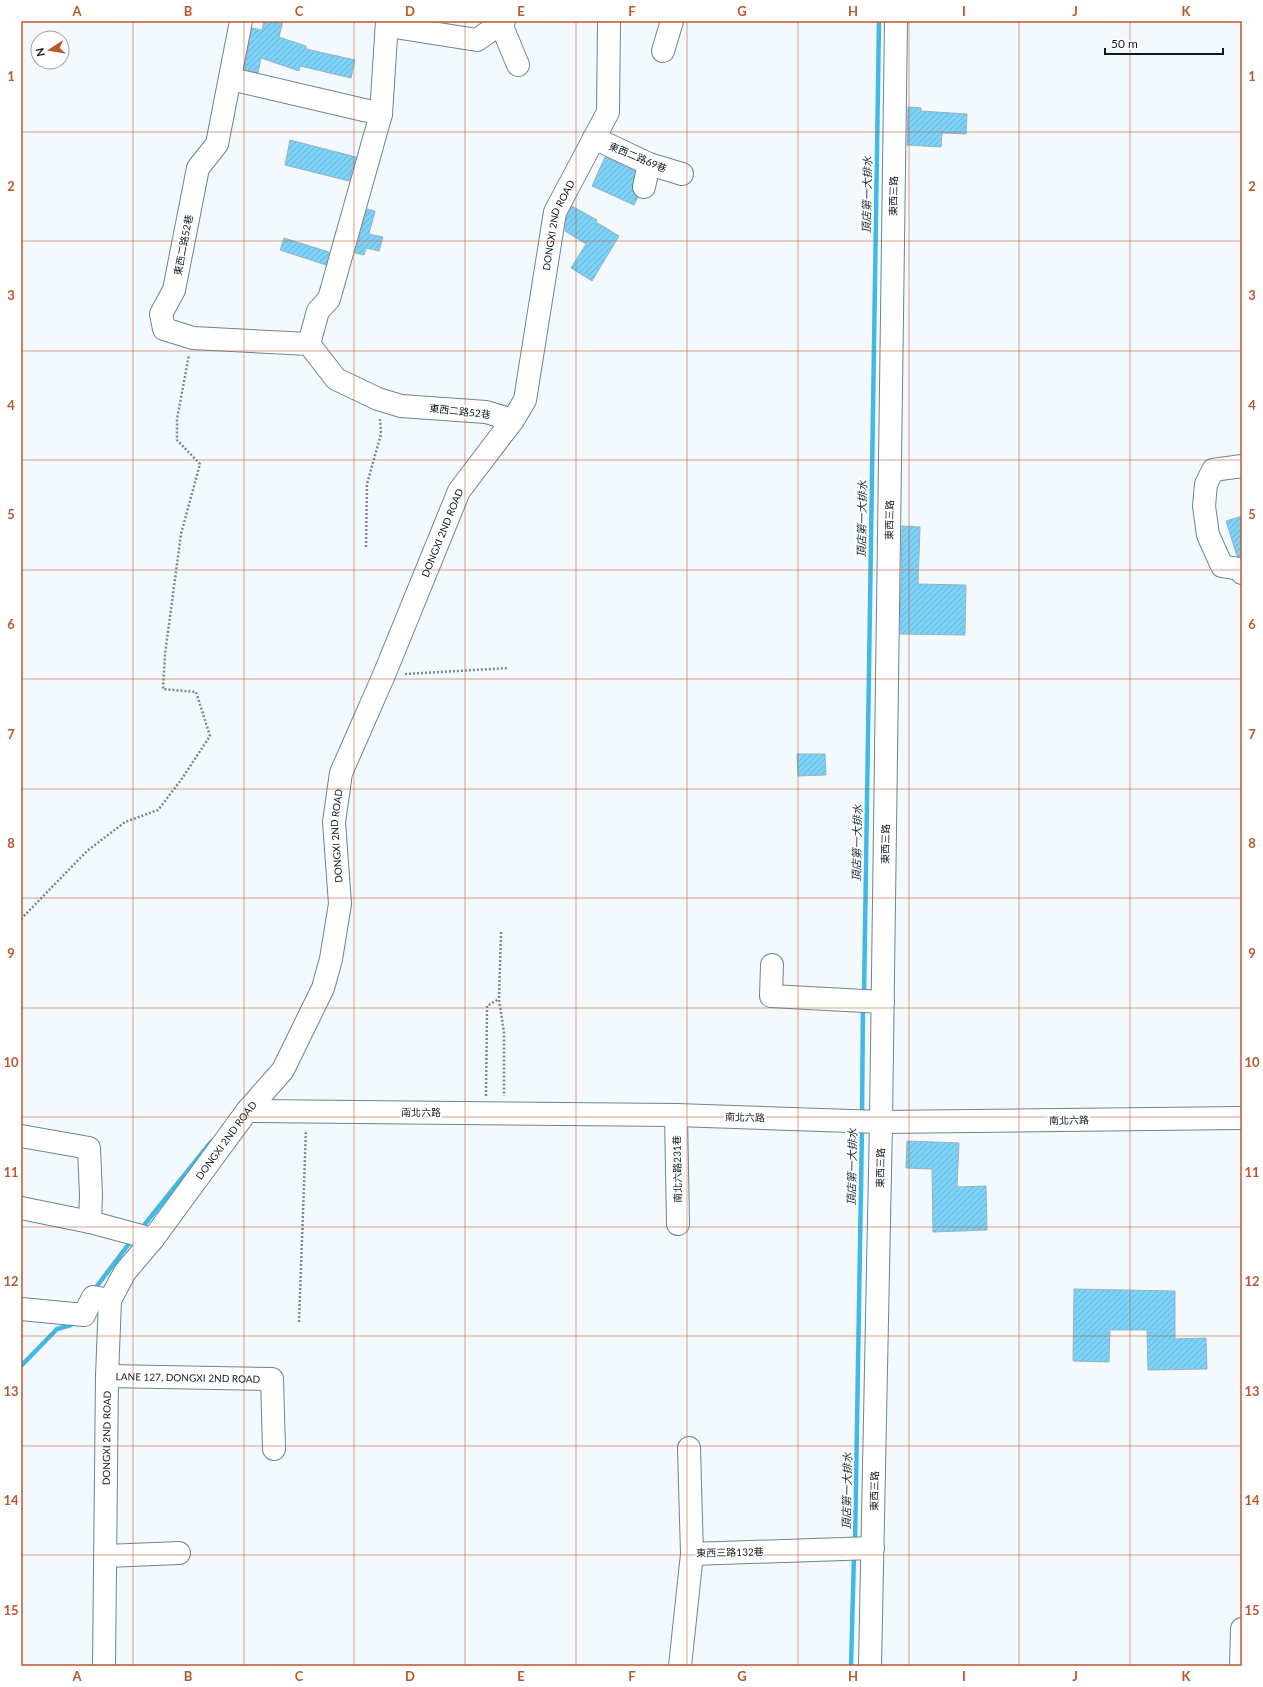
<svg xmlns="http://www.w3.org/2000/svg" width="1263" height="1687" viewBox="0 0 1263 1687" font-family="Lato,'Noto Sans TC',sans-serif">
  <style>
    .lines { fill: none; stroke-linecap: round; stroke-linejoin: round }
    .stream { stroke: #41b9e7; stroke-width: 4.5 }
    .building { fill: url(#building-hatch); stroke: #96b3c0 }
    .minor-casing { stroke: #6a8693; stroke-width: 24 }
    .path { stroke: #80888c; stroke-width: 2.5; stroke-dasharray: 2 2; stroke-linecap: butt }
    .minor { stroke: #fff; stroke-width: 22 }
    .grid { fill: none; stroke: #bd562c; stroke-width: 1; stroke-opacity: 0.55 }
    .labels { text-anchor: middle; stroke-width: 4; stroke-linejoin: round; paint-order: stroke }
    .street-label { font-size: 10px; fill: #0f1a1f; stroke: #fff }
    .water-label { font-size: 11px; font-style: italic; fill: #1b2f38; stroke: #fff }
    .neatline { fill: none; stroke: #bd562c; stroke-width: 1.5 }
    .grid-label { font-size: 13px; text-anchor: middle; font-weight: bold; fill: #bd562c }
  </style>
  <defs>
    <pattern id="building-hatch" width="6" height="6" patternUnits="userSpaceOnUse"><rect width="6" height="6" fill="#7cd2f7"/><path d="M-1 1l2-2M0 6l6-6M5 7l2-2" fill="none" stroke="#6ab4d3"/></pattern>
  </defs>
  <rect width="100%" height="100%" fill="#f3f9fc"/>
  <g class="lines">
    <path class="stream" d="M864,995L879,21
      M862,1115L863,1007
      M145,1224L211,1142
      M94,1290L128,1245
      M21,1366L57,1329L71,1325
      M855,1543L862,1127
      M851,1666L854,1555"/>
  </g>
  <path class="building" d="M264,21H283L279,37L306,46V49L355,60L351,78L300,66L299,71L261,58L258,73L244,69L252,28L262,30Z
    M908,107L921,108V111L967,114L966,134L942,133L941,147L907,145Z
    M290,140L356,157L349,181L285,165Z
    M605,157L635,171L632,190L638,197L634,205L592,186Z
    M572,206L597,220L596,222L619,236L592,281L571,268L586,244L565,231L567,216Z
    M367,209L375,211L369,234L383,237L379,251L366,248L364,255L355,253Z
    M284,238L329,252L326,265L280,250Z
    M1242,516V557L1237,556L1226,521Z
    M902,526L920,527L918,584L966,585L965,635L900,634Z
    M797,754H825L826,775L798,776Z
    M907,1141L959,1143L957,1187L986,1186L987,1230L933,1232L932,1169L906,1168Z
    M1074,1289L1175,1291V1339L1206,1338L1207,1369L1148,1370L1147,1330H1110L1109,1362L1073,1361Z"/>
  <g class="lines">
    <g class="minor-casing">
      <g id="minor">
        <path d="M241,21L217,144L198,168L174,290L161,314L164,329L193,338L309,344L336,379L378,399L401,406L486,412L513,420"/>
        <path d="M391,21L401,28L477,40L504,21"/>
        <path d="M501,24L518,65"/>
        <path d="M663,51L672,21"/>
        <path d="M231,79L381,114"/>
        <path d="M594,138L649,164L682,174"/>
        <path d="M644,187L649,164"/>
        <path d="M309,344L318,311L329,299L381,114L387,21"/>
        <path d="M1242,466L1213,470L1206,484L1204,506L1208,535L1222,566L1239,569L1242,573"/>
        <path d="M772,965L771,996L883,1002"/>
        <path d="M247,1111L676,1115L881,1122L1242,1118"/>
        <path d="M676,1115L678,1224"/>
        <path d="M21,1136L89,1148L91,1195L90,1222"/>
        <path d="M21,1208L90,1222L153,1239"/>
        <path d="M21,1309L84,1315L93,1297L110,1300"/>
        <path id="s1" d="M107,1376L272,1379L274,1449"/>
        <path d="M689,1448L692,1554L873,1548"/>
        <path d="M106,1556L179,1553"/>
        <path id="s2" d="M104,1666L107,1376L110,1300L125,1272L153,1239L247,1111L283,1070L323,988L331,959L340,904L334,822L341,773L384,675L459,491L513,420L525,400L555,212L608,112L609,21"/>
        <path d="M680,1666L692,1554"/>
        <path d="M870,1666L881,1122L896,21"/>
        <path d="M1241,1666L1242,1629"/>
      </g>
    </g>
    <path class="path" d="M366,547L367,484L381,434L380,419
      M405,674L509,668
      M21,919L87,851L125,822L158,810L181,780L210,736L196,692L163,689L165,654L181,534L200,464L177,440V419L189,355
      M501,932L499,999L504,1033V1096
      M486,1096L487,1006L499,999
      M299,1322L306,1130"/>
    <use href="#minor" class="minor"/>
  </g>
  <path class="grid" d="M133,21V1666M244,21V1666M354,21V1666M465,21V1666M576,21V1666M687,21V1666M798,21V1666M909,21V1666M1019,21V1666M1130,21V1666M21,132H1242M21,241H1242M21,351H1242M21,460H1242M21,570H1242M21,679H1242M21,789H1242M21,898H1242M21,1008H1242M21,1117H1242M21,1227H1242M21,1336H1242M21,1446H1242M21,1555H1242"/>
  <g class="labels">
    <g class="street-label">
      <text transform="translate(638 157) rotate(23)" y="4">東西二路69巷</text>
      <text transform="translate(893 196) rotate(-89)" y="4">東西三路</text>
      <text dy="4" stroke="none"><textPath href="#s2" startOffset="1560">DONGXI 2ND ROAD</textPath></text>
      <text transform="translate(183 245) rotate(-79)" y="4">東西二路52巷</text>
      <text transform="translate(460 411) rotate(6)" y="4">東西二路52巷</text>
      <text transform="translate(889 520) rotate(-89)" y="4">東西三路</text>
      <text dy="4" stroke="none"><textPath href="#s2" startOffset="1224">DONGXI 2ND ROAD</textPath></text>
      <text dy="4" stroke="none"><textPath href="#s2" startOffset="900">DONGXI 2ND ROAD</textPath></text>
      <text transform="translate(885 844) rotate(-89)" y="4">東西三路</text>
      <text x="421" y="1116">南北六路</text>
      <text transform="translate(745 1117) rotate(2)" y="4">南北六路</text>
      <text transform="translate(1069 1120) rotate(-1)" y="4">南北六路</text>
      <text dy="4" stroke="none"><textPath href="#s2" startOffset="564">DONGXI 2ND ROAD</textPath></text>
      <text transform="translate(880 1168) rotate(-89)" y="4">東西三路</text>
      <text transform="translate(677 1169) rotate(-91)" y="4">南北六路231巷</text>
      <text dy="4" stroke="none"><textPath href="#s1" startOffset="81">LANE 127, DONGXI 2ND ROAD</textPath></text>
      <text dy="4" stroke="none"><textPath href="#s2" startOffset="228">DONGXI 2ND ROAD</textPath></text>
      <text transform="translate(874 1491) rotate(-89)" y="4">東西三路</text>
      <text transform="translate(730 1552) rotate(-1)" y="4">東西三路132巷</text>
    </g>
    <g class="water-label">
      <text transform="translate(867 195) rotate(-89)" y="4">頂店第一大排水</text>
      <text transform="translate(862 519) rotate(-89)" y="4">頂店第一大排水</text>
      <text transform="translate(857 843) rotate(-89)" y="4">頂店第一大排水</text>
      <text transform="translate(852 1167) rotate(-89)" y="4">頂店第一大排水</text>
      <text transform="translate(847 1491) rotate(-89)" y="4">頂店第一大排水</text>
    </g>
  </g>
  <rect width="1263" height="1687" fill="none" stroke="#ffffff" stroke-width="44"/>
  <g transform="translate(50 50) rotate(258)"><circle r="19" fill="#ffffff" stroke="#9fa3a5"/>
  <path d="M0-3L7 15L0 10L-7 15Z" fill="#bd562c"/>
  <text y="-6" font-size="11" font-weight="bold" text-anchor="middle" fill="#0f1a1f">N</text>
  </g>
  <path d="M1105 48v6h118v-6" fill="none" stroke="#0f1a1f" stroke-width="2"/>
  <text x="1111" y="48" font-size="12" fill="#0f1a1f" stroke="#ffffff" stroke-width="3" paint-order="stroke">50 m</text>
  <rect x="22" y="22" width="1219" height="1643" class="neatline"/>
  <g class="grid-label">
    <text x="77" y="16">A</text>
    <text x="188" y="16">B</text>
    <text x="299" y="16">C</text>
    <text x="410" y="16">D</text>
    <text x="521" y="16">E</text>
    <text x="632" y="16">F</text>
    <text x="742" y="16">G</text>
    <text x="853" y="16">H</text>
    <text x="964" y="16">I</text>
    <text x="1075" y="16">J</text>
    <text x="1186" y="16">K</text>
    <text x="11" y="81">1</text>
    <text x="1252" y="81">1</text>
    <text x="11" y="191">2</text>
    <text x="1252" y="191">2</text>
    <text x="11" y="300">3</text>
    <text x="1252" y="300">3</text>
    <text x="11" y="410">4</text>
    <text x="1252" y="410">4</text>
    <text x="11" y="519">5</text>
    <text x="1252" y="519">5</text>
    <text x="11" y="629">6</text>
    <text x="1252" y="629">6</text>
    <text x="11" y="739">7</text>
    <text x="1252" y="739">7</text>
    <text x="11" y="848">8</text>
    <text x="1252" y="848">8</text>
    <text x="11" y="958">9</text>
    <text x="1252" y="958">9</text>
    <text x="11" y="1067">10</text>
    <text x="1252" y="1067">10</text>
    <text x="11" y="1177">11</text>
    <text x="1252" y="1177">11</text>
    <text x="11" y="1286">12</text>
    <text x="1252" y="1286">12</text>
    <text x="11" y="1396">13</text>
    <text x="1252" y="1396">13</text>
    <text x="11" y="1505">14</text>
    <text x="1252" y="1505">14</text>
    <text x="11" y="1615">15</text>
    <text x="1252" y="1615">15</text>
    <text x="77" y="1681">A</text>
    <text x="188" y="1681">B</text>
    <text x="299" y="1681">C</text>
    <text x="410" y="1681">D</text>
    <text x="521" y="1681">E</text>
    <text x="632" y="1681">F</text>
    <text x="742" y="1681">G</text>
    <text x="853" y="1681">H</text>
    <text x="964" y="1681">I</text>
    <text x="1075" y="1681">J</text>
    <text x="1186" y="1681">K</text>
  </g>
</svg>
